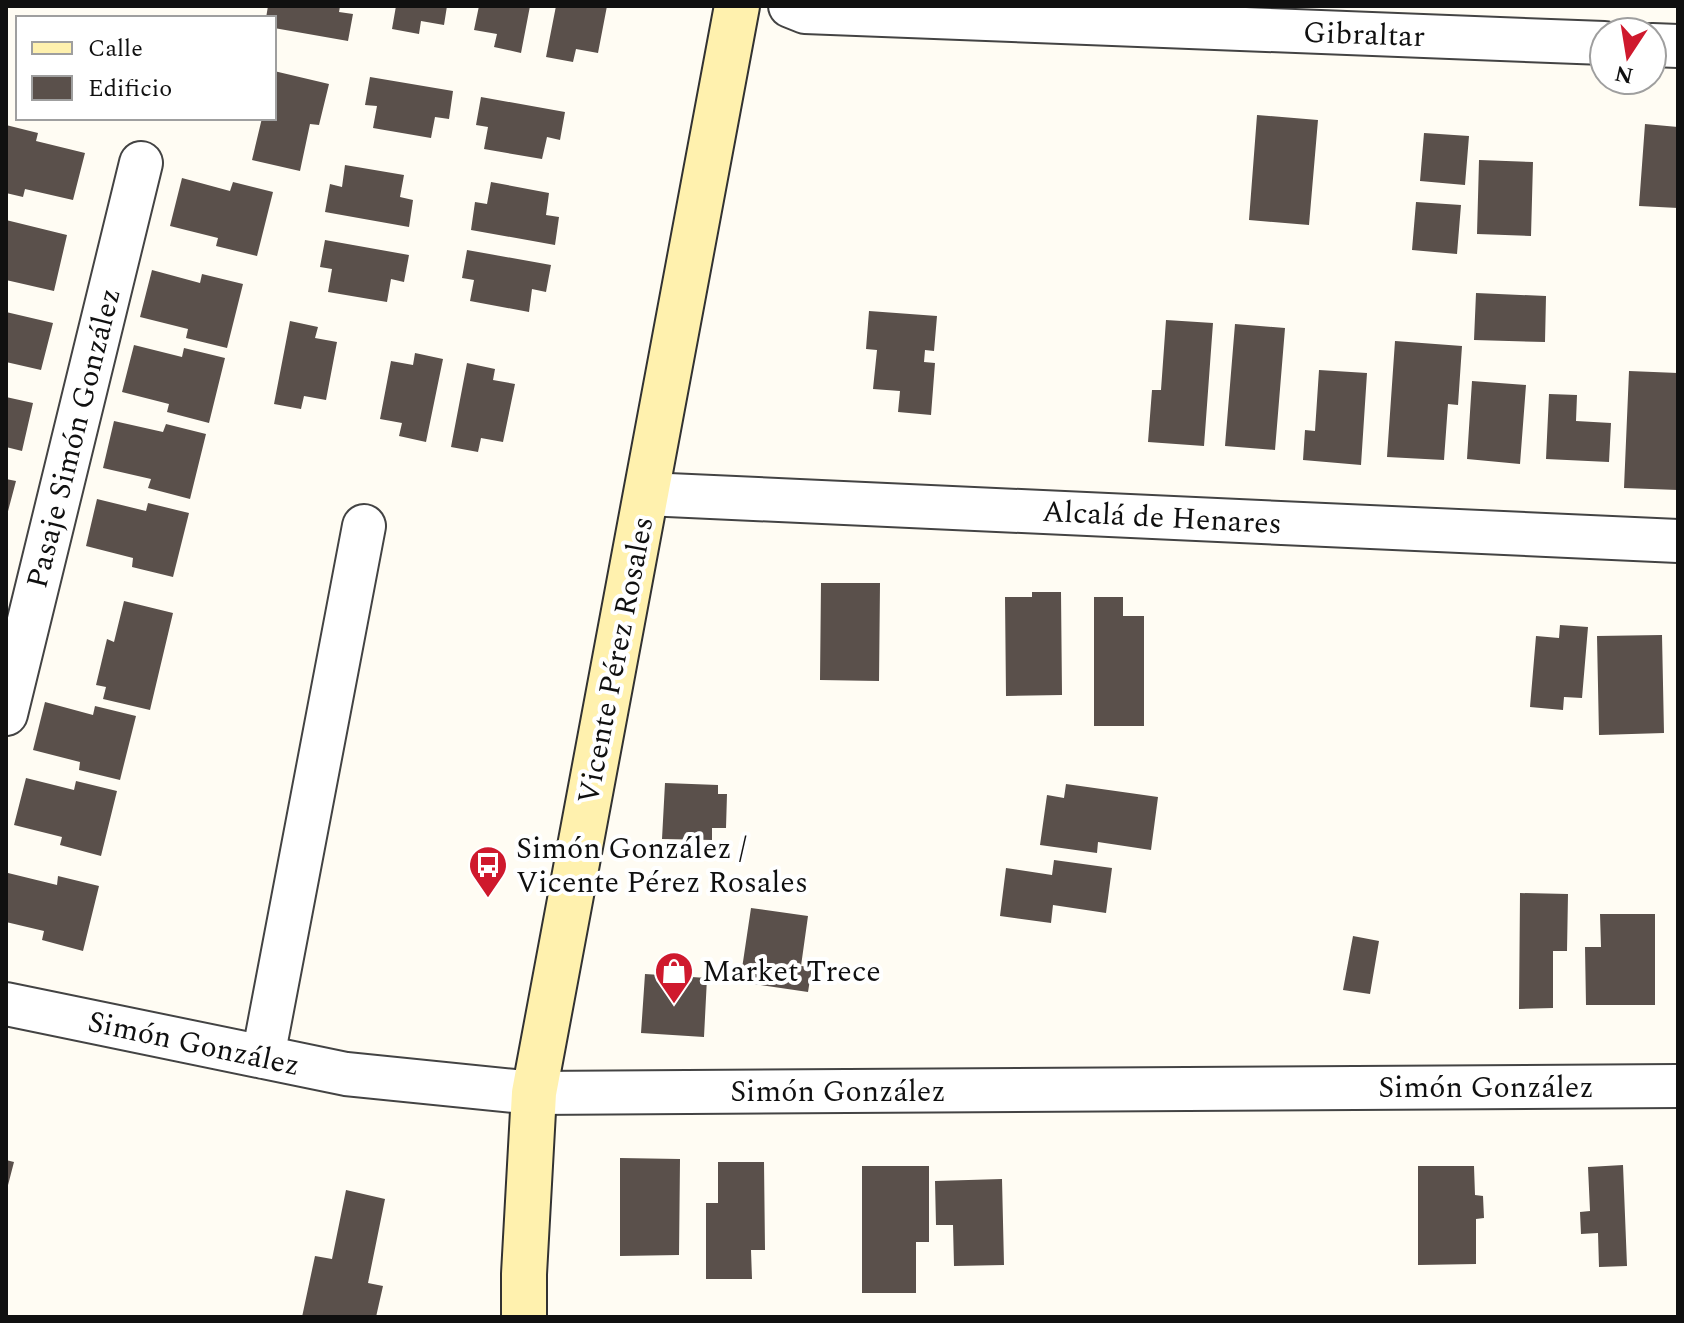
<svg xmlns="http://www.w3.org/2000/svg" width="1684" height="1323" viewBox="0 0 1684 1323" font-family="Spectral,serif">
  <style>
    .building { fill: #5a504b }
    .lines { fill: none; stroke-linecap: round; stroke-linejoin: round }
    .street-casing { stroke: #434343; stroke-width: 46 }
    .secondary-casing { stroke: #323232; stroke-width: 48 }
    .street { stroke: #fff; stroke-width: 42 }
    .secondary { stroke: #fff1ae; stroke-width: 44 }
    .labels { text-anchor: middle; stroke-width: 8; stroke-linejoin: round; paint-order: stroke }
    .street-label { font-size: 30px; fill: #101010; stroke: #fff }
    .poi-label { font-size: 30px; fill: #101010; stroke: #fff; text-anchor: start }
  </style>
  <rect width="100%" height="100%" fill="#fffcf3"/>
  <path class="building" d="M268,6H340L339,12L353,14L348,41L274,28V18H266Z
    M396,6H447L444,25L421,21L419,34L392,29Z
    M479,6H530L521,53L494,47L497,34L474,30Z
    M556,6H607L598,53L576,49L573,62L546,57Z
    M274,71L329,84L319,125L310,124L300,171L252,160L262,118H274Z
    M370,77L453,91L449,119L435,117L431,138L373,128L377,106L365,105Z
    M481,97L565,112L560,140L547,137L542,159L484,149L488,127L476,125Z
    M1257,115L1318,120L1309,225L1249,220Z
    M1645,124L1678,127V208L1639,206Z
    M6,125L38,133L36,141L85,153L73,200L25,189L23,197L6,193Z
    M1424,133L1469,136L1465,185L1420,181Z
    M1479,160L1533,162L1531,236L1477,234Z
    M345,165L404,175L400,197L413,200L409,227L325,212L330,184L342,187Z
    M182,178L230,191L233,182L273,192L257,256L216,246L218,238L170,226Z
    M491,182L549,193L546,215L559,217L555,245L471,230L475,202L487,204Z
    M1416,202L1461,205L1457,254L1412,250Z
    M6,220L67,235L54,291L6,280Z
    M325,240L409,255L404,282L391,279L387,302L328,292L332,269L320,267Z
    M467,250L551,265L546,292L532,289L529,312L470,301L474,280L462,278Z
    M152,270L200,283L202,274L243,284L227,348L186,338L188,329L140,317Z
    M1476,293L1546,296L1545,342L1474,340Z
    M869,311L937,316L934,351L925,350L924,362L935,363L931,415L898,412L900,391L873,389L877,350L866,349Z
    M6,312L53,323L41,370L6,362Z
    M1166,320L1213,323L1204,446L1148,442L1152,390H1161Z
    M290,321L318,327L315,338L337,342L326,400L304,396L301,409L274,404Z
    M1235,324L1285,328L1275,450L1225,446Z
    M1395,341L1462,346L1458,405L1448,404L1444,460L1387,457Z
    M134,345L182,357L184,348L225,358L209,423L167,412L169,404L122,392Z
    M415,353L443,359L426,442L399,436L402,423L380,419L391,361L413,365Z
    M467,363L495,369L493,380L515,384L503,442L481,438L478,452L451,447Z
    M1319,370L1367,373L1361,465L1303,460L1305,430L1315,431Z
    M1629,371L1678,373V490L1624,488Z
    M1472,381L1526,385L1520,464L1467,459Z
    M1549,394L1577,395L1576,421L1611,423L1609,462L1546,459Z
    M6,397L33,403L22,451L6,447Z
    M114,421L163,432L166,424L206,434L190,499L148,488L151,479L103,468Z
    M6,479L16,481L7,515H6Z
    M97,499L146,511L148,503L189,513L173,577L132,567L133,558L86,546Z
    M821,583H880L879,681L820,680Z
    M1032,592H1061L1062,695L1006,696L1005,597H1032Z
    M1094,597H1123V616H1144V726H1094Z
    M124,601L173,613L150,710L103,699L106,687L96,685L107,639L114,642Z
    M1560,625L1588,627L1582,698L1564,697L1563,710L1530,707L1536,636L1559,638Z
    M1662,635L1664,733L1599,735L1597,636Z
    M45,702L93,715L95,706L136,716L120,780L79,770L80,762L33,750Z
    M26,778L74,790L76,781L117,791L101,856L60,845L62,837L14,825Z
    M665,783L718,785V794H727L726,828H712V840L662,839Z
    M1066,784L1158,797L1151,850L1098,842L1097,853L1040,845L1047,795L1064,798Z
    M1054,860L1112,868L1106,913L1053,905L1051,923L1000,916L1006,868L1052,875Z
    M8,873L57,885L58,876L99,886L83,951L42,940L44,931L6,922V881Z
    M1520,893L1568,894L1567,951H1553V1008L1519,1009Z
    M751,908L808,916L801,966L812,967L808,992L740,982Z
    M1600,914H1655V1005H1586L1585,947H1601Z
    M1353,936L1379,941L1370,994L1343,990Z
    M645,974L707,978L704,1037L641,1033Z
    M620,1158L680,1159L679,1255L620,1256Z
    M6,1160L14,1162L7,1189H6Z
    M718,1162H764L765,1250H751L752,1279H706V1203H718Z
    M1623,1165L1627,1266L1599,1267L1598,1233L1581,1234L1580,1212L1590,1211L1588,1167Z
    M862,1166H929V1242H916V1293H862Z
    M1418,1166H1474L1475,1195L1483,1196L1484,1218L1476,1219V1264L1418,1265Z
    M1002,1179L1004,1265L954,1266L953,1225H936L935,1181Z
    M346,1190L385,1199L368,1283L383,1286L376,1317H302L315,1256L332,1259Z"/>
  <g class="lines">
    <g class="street-casing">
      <path id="street" d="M790,6L805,12L1604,43
        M1652,45L1678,46
        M646,494L1678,541
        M6,714L141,163
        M6,1004L346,1074L534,1093L1678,1086
        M263,1057L364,526"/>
    </g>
    <g class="secondary-casing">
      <path id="secondary" d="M524,1317V1274L534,1093L737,6"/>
    </g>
    <use href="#street" class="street"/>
    <use href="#secondary" class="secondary"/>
  </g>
  <defs>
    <g id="bus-pin" transform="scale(2)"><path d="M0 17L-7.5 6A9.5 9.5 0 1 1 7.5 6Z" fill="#cf192d" stroke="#fff"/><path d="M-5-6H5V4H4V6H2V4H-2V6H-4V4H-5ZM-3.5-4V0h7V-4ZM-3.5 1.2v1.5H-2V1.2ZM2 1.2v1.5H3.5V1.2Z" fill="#fff"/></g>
    <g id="shop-pin" transform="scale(2)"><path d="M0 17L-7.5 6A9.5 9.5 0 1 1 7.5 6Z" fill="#cf192d" stroke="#fff"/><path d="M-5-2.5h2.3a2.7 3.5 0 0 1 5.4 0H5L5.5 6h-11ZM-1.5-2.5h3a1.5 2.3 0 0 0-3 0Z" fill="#fff"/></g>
  </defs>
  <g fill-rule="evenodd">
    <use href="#bus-pin" x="488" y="865"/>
    <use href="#shop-pin" x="674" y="971"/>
  </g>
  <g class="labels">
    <g class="street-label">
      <text transform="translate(1364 34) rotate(2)" y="10">Gibraltar</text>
      <text transform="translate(73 438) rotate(-76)" y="10">Pasaje Simón González</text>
      <text transform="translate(1162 517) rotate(3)" y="10">Alcalá de Henares</text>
      <text transform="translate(615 660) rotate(-79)" y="10">Vicente Pérez Rosales</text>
      <text transform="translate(194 1043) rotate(12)" y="10">Simón González</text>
      <text x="1486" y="1097">Simón González</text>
      <text x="838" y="1101">Simón González</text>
    </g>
    <g class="poi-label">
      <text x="516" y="858">Simón González /<tspan x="516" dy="34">Vicente Pérez Rosales</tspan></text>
      <text x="702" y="981">Market Trece</text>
    </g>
  </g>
  <rect width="1684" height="1323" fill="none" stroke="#101010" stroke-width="16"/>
  <rect x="16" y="16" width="260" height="104" fill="#ffffff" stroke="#9f9f9f" stroke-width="2"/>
  <rect x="32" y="42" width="40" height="12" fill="#fff1ae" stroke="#9f9f9f" stroke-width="2"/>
  <text x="88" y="56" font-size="24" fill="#101010">Calle</text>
  <rect x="32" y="76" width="40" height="24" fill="#5a504b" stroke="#9f9f9f" stroke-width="2"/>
  <text x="88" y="96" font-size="24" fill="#101010">Edificio</text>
  <g transform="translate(1628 56) rotate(192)"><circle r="38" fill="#ffffff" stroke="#9f9f9f" stroke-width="2"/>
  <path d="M0-6L14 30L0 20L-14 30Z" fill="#cf192d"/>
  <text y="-12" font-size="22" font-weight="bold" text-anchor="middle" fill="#101010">N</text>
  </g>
</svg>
